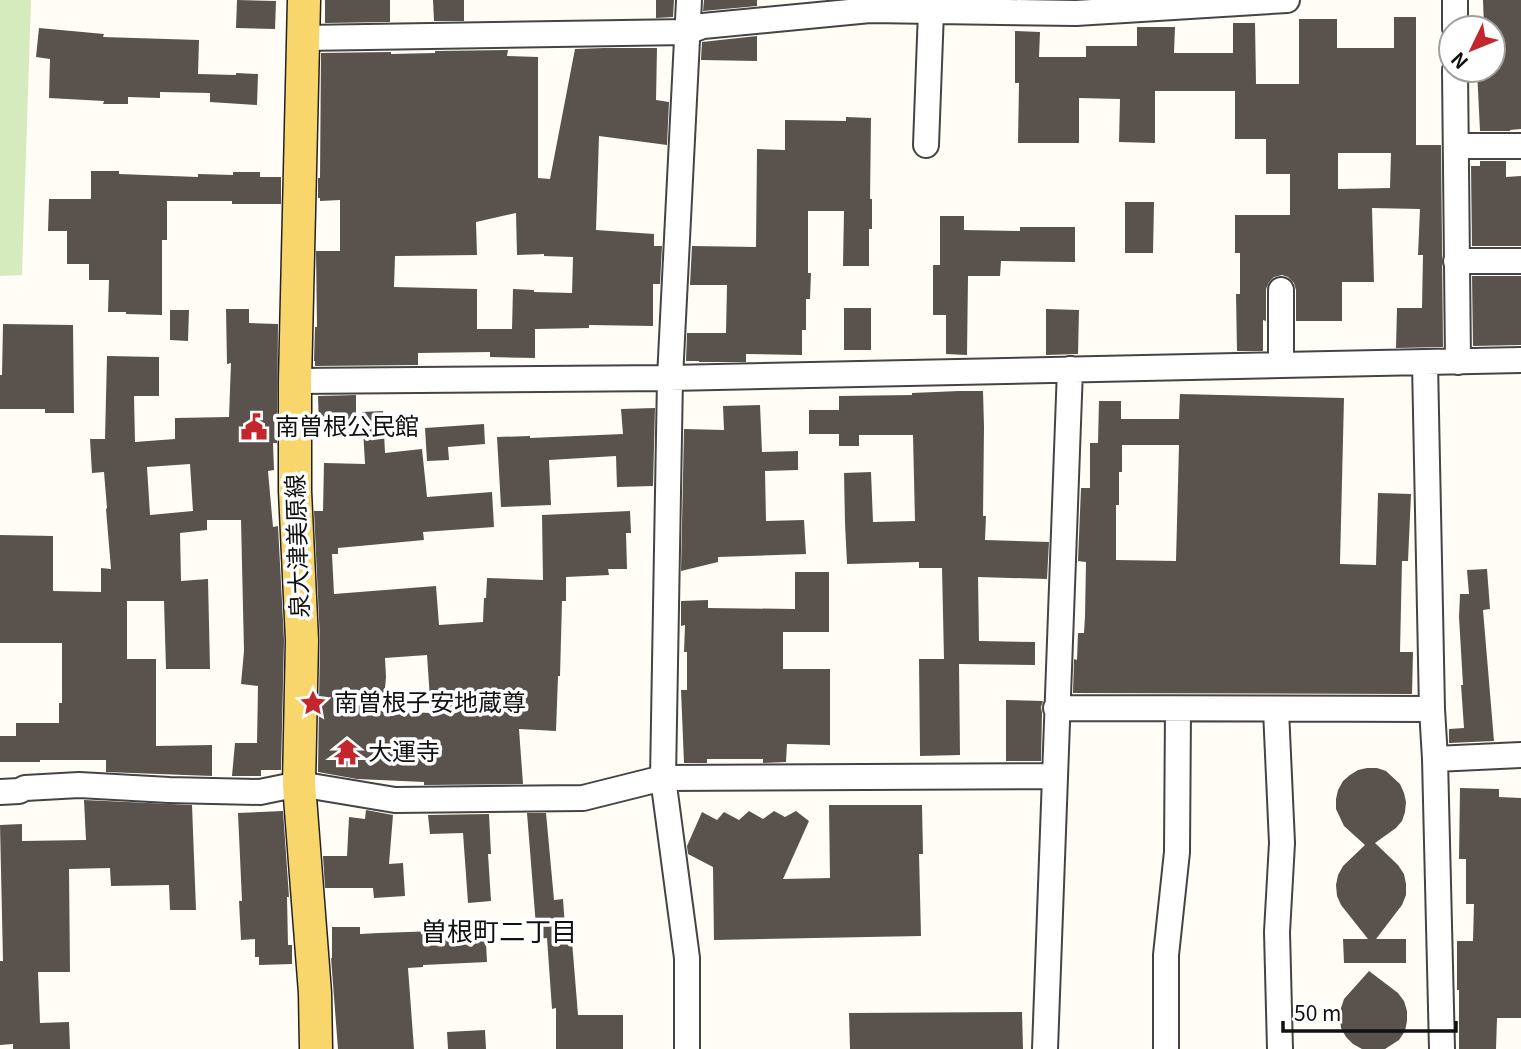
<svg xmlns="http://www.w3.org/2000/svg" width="1521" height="1049" viewBox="0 0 1521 1049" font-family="Georgia,'Noto Sans JP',serif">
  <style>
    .green { fill: #d5ebbd }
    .building { fill: #5a524d; fill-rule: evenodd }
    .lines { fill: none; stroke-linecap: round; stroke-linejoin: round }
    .minor-casing { stroke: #444; stroke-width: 28 }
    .major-casing { stroke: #222; stroke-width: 35 }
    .minor { stroke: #fff; stroke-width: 24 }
    .major { stroke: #f9d66b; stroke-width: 32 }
    .labels { text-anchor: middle; stroke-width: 7; stroke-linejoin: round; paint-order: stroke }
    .poi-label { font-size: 24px; fill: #111; stroke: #fff; text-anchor: start }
    .street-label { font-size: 24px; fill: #111; stroke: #fff }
    .neighbourhood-label { font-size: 26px; fill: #111; stroke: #fff }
  </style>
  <rect width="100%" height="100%" fill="#fffdf5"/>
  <path class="green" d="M0,0H31L22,275L0,276Z"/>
  <path class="building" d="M237,0L276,1L275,29L236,28Z
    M325,0H390V22L325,23Z
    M433,0H464V21H434Z
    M656,0H674L673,17L656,18Z
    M704,0H757V6L703,11Z
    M1483,0H1521V129L1510,130V131H1480L1477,70H1493V28H1484Z
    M1394,17H1416V145H1441L1443,347L1396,348L1397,308H1422L1423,255H1418L1420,209L1372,208L1374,282H1342V321H1296V290L1294,283L1288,277L1282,275L1274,277L1269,282L1266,289V321L1263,320V351H1237L1236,294H1240V253H1235V215H1290V174H1266V139H1235V91H1155V143L1119,142L1120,99L1079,98V143H1018L1019,83H1015V31L1040,32L1039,57H1086V46H1137V27H1175L1174,53H1233V23H1255L1256,84H1299V19H1337V48H1394ZM1338,153H1391L1390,188L1338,189Z
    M39,28L104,34L103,37L199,40L198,74L236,75V73L258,74L257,105L210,102V93L160,92V98L128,97V104H103L104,101L49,98L50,59L36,57Z
    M757,36V61L701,60L702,42Z
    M604,48H657L656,100L669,102L667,145L599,136L596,230L654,234V246H662L660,284H653V326L589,325V328L535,329V358L490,357V352L418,353V365L315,366V361H314L315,327H317L316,251H340V200L320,201V198H318V178H320L321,53L391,52V54L435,53V51L508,50L507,56L538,57V178L550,179L575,49ZM516,213L517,255L544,254V256L573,257L572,293L534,292V290L513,289L512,329H477V289L394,287L395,256L477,255L476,222Z
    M846,117L871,118L870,199H872V229H869V266H843L844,211H808V273H811L810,299H806V330H802V355L746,354V362H699V361H686L687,333H726L727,285H690L692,246L756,247L757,149L785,150V120L846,121Z
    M1480,161H1506V177L1521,176V246H1472L1471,166H1480Z
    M91,171H119V174L198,177V174L233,175V172H260V177H281V204H232V201H167V240H162V315L126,314V312H108L109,280H89V264H67V231H48L49,199H91Z
    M1125,202H1154L1153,253H1125Z
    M940,216H964V230L1020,231V227H1075V262L1001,261L1000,276H968L967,355L946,354V315H933V265H940Z
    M1472,276H1521V345L1473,346Z
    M844,308H871V350H844Z
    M226,309H249V323L278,324L277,443H273L274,470L268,471L273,527L278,526L284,640L281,770H261V776H232L235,743H257L258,686L241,684L244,651L241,520H207V530L180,533L181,581L208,579L210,669H166L164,601H127V659H156V746L212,745V776L106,772V760H40V762H0V736H16V723H59V703H62V643H0V535L53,536V591L101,592V568L111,569L106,509L107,508L104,472L92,473L90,439H105L107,356L159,357V396H134L135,442L175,439V418L229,417L231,363L227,364ZM190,464L193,511L150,515L147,467Z
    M1046,309L1079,310L1078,354L1046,355Z
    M170,310H189L188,341L170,340Z
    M3,324L73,325L74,413H45V409H0V375H2Z
    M959,391H983L984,427L983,516H986L985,540L1049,542L1047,579L978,577L979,641L1035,642V665L959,664L960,755L920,756L919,659H944L942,568H919V562L847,564L845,523L844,473L871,472L873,522L915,521L913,435H859V446H839V434H809V410H839V396L912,395V393Z
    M1180,394L1344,398L1340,564L1376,565L1378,493L1411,494L1408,561H1402L1400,652H1413L1412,694L1073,693L1074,659L1077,660L1078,633H1084L1085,616L1086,562L1078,561L1081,488H1090V443H1098L1099,401H1121V419H1179ZM1122,445H1179L1176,561L1116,560V505H1119V472H1122Z
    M356,395V428H319L318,396Z
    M760,405L762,452L798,451V470L765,471L766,521L804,520L806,554L718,557V562L681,571L684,429L724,430L723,406Z
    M655,408L653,486L617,487L616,456L549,460L551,505L501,507L497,437L530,436V438L623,434L621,409Z
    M383,411L385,453L422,449L427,497L492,492L494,527L423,532L424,540L338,548V554H332L334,594L436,586L439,625L483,622L484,598H486L487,578L543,580L542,515L630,511L631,533H626L627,569H608L609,575L566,577V601H562L560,676H558L556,731L519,729L523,784L424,785V782L357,779L318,772L320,640L314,511H323L324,463L365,464L362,412ZM427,655L431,713L383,711L386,677L385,658Z
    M484,424L485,444L448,447L449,460L427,461L425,428Z
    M1487,569L1490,609L1483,610L1494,741L1449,743V729L1464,728L1461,685H1463L1459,617L1460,594H1469L1467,570Z
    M795,572H829V632H783V669H830V745L787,744L786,762L763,763V759H707V763H684L681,690H687V652H684L685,625L681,626V601L708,600V608L795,609Z
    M1006,700L1043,701L1041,707L1042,713L1041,761H1006Z
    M1367,768H1377L1386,771L1400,784L1404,793L1406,802L1405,812L1402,821L1396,828L1375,843L1398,865L1404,874L1406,884V895L1402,905L1376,939H1406V963H1344L1343,939H1368L1341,905L1337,896L1336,885L1338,875L1343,866L1365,845L1344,826L1336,809V799L1338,790L1343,781L1350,775L1358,770Z
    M1460,788L1499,789V797L1521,798V1018H1497L1496,1049H1459V990H1457V941H1473L1474,904H1466V859H1459Z
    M84,800L192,805L196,910H170L169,885L111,886L110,868L69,869L70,972H38L40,1023L69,1022L70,1049H13V1044L0,1045V961H3L0,825L22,824V841L86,840Z
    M829,805H922L923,854H919L921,936L714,940L713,867L688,854L687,846L702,812L717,820L724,812L739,820L749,811L763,819L774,811L785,817L796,811L809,821L783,879L830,878Z
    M366,810L393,815L389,864L403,863L405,896L374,898L373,888H325L323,856H347L349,817L365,819Z
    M283,811L289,897H287L288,945H292V964L259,965V957H255V939L241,940L239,901H242L238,813Z
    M527,813H546L554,900L563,899L566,941H572L578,1015H623V1049H556V1008L552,1009L547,938L537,939Z
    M489,814L491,854H488L491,901L468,903L463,833L430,834L428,815Z
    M485,923L487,962L423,965V967L408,968L414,1049H338L331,958H332V927H360V934L379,933L437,931L436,925Z
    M1369,971L1398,993L1404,1001L1407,1011V1021L1405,1031L1399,1040L1385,1049H1362L1353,1044L1346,1037L1341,1028L1340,1018L1341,1008L1344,999Z
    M1022,1012L1023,1049H850L849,1013Z
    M485,1030L486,1049H448L447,1032Z"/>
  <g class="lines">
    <g class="minor-casing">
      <path id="minor" d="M1455,0V28
        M304,38L687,32L703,26L870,10L1076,13L1287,0
        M1455,70L1458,362
        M926,145L931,11
        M1456,146H1521
        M1456,261H1521
        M1425,363L1432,709L1435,759L1442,1049
        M1281,364V290
        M295,381L670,378L1521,360
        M1056,708L1432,709
        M1276,710L1282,843L1277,932L1280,1049
        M1435,759L1521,755
        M0,792L19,791L25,788L79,785L169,790L260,792L299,784L395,800L583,798L663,778L1055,776
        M687,1049V958L663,778L670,378L689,0
        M1045,1049L1070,369
        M1166,1049V955L1177,852L1178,710"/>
    </g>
    <g class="major-casing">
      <path id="major" d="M304,0L295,381V491L302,640L299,784L315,993L316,1049"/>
    </g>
    <use href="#minor" class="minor"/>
    <use href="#major" class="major"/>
  </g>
  <defs>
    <g id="civic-bare" transform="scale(2.1)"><path d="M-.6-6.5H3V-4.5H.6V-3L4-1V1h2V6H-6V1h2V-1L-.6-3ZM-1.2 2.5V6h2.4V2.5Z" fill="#c4262e" stroke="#fff" stroke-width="2.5" paint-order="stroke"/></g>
    <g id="sight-bare" transform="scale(2.1)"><path d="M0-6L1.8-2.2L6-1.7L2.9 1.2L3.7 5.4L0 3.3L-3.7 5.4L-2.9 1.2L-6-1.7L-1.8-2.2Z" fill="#c4262e" stroke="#fff" stroke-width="2.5" paint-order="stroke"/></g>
    <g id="temple-bare" transform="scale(2.1)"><path d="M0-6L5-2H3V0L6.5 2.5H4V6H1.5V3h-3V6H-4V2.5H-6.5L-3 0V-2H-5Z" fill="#c4262e" stroke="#fff" stroke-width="2.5" paint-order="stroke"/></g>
  </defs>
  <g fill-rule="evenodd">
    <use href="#civic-bare" x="254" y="427"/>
    <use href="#sight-bare" x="313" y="703"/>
    <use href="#temple-bare" x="347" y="752"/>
  </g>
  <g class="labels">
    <g class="poi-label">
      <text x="275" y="435">南曽根公民館</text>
      <text x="334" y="711">南曽根子安地蔵尊</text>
      <text x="368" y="760">大運寺</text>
    </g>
    <g class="street-label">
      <text transform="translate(298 546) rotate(-92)" y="8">泉大津美原線</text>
    </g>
    <g class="neighbourhood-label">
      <text x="499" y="941">曽根町二丁目</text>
    </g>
  </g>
  <g transform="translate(1472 49) rotate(227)"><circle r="33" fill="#ffffff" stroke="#a0a0a0" stroke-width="2"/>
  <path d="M0-5L12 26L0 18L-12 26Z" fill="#c4262e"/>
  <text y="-10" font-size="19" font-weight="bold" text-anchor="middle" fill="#111111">N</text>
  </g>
  <path d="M1283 1021v10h173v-10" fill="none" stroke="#111111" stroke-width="3.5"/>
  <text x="1294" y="1021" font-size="21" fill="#111111" stroke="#ffffff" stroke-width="5" paint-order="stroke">50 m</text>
</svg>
